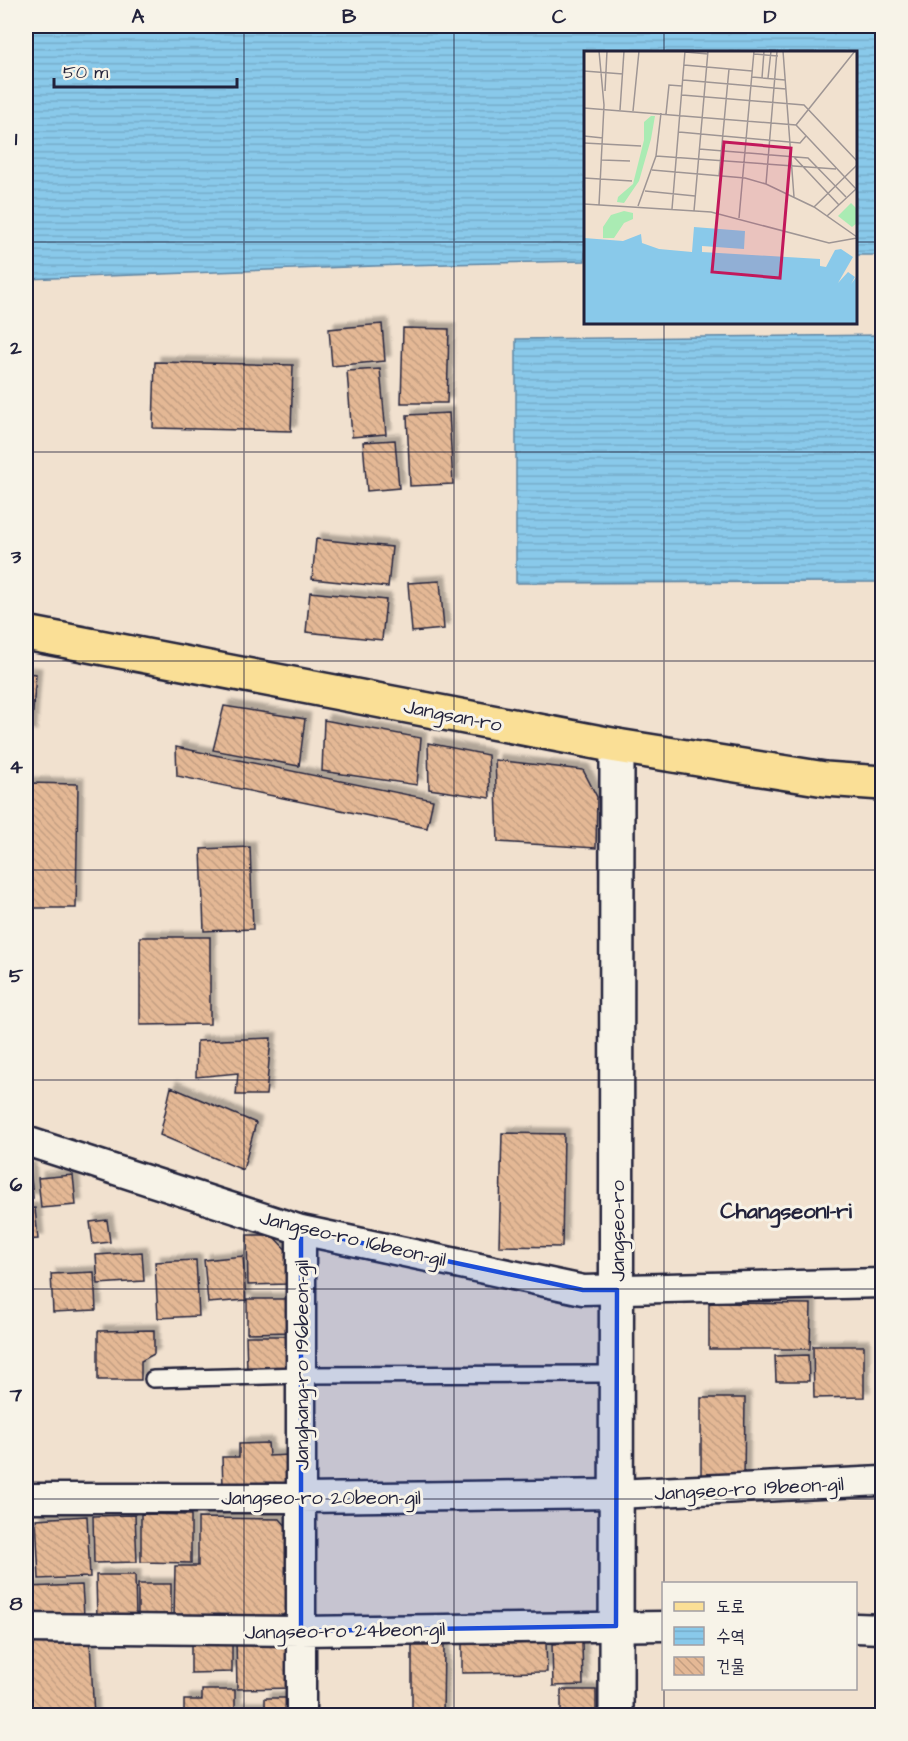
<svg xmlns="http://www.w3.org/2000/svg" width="908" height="1741" viewBox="0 0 908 1741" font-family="'Architects Daughter','Poor Story',sans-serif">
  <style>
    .water { fill: url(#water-rules); stroke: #6086a4; stroke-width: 1.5 }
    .building { fill: url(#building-back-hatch); stroke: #22223b; stroke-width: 1.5; filter: url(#shadow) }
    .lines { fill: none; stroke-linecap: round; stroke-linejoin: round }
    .lane-casing { stroke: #22223b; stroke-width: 20 }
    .street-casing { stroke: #22223b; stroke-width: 33 }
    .secondary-casing { stroke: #22223b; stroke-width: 38 }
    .primary-casing { stroke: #22223b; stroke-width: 38 }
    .lane { stroke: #f7f3e8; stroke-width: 15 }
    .street { stroke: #f7f3e8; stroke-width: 28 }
    .secondary { stroke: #f7f3e8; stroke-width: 33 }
    .primary { stroke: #fadf96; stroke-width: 33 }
    .marked { fill: #1d4ed8; fill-opacity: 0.2; stroke: #1d4ed8; stroke-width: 4.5; stroke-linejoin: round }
    .grid { fill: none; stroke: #22223b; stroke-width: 1.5; stroke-opacity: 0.55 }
    .labels { text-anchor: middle; stroke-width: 6; stroke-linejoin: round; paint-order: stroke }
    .street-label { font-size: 20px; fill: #22223b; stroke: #f7f3e8 }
    .quarter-label { font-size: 22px; font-weight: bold; fill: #22223b; stroke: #f7f3e8 }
    .inset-road { fill: none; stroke: #9e9594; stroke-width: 1.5 }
    .view { fill: #c2185b; fill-opacity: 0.15; stroke: #c2185b; stroke-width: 3 }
    .inset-edge { fill: none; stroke: #22223b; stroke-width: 3 }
    .neatline { fill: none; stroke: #22223b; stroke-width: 2 }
    .grid-label { font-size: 20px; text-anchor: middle; font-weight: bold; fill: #22223b }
  </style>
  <defs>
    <pattern id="water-rules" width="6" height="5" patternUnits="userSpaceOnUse" patternTransform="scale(1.5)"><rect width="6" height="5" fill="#89c9ea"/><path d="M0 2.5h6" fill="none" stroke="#76acca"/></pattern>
    <pattern id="building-back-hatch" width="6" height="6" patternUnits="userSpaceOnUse" patternTransform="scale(1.5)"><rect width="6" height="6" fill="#e4b895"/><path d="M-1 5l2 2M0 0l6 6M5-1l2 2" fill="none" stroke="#c39e81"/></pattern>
    <filter id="shadow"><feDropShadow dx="5.5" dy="-5.5" stdDeviation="1.5" flood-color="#0004"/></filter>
  </defs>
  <rect width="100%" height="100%" fill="#f1e1cf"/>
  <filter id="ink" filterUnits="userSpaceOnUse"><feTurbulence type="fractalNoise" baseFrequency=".0167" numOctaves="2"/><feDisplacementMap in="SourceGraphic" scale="12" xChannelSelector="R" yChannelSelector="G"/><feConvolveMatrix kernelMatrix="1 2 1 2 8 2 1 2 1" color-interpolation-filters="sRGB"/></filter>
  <g filter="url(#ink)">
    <path class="water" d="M26,26H882V255H856V52H586L585,261L402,265L26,279Z
      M882,335V582L516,583V339Z"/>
    <path class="building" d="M382,324L385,361L332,366L329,329Z
      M403,328L449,329L447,403H401Z
      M155,362L293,365L291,431L153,428Z
      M380,369L386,434L352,437L347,371Z
      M449,413L453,484L410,486L407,415Z
      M395,440L399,488L367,491L363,442Z
      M316,539L392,547L388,587L312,579Z
      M440,581L444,629L412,632L408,583Z
      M310,592L386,600L382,640L306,632Z
      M26,673L36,674L31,735L26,734Z
      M224,706L305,719L299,766L213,750Z
      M324,720L421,738L417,785L322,771Z
      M428,743L488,755L490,798L429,789Z
      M176,747L433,800L427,828L177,776Z
      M495,760L583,770L597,797L596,848L498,842Z
      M26,783L78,784L76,908H26Z
      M250,847L253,929L204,931L201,849Z
      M140,937H210V1024L140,1025Z
      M271,1038L266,1095H236L238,1073L196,1077L197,1041Z
      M171,1087L256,1123L243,1170L160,1135Z
      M502,1133L564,1134L562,1247L499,1246Z
      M30,1168L33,1198L26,1199V1169Z
      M73,1175L76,1205L41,1208L38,1178Z
      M35,1208L38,1239L26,1240V1209Z
      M107,1220L110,1242L93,1244L90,1222Z
      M247,1235H272L289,1253V1284L248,1285Z
      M142,1252L144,1281L98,1284L96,1255Z
      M243,1256L246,1300L208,1303L204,1260Z
      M196,1260L199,1316L158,1318L155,1262Z
      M94,1272L96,1310L53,1312L51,1274Z
      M247,1299H290L291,1332L247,1333Z
      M709,1303L811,1304L810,1349H709Z
      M154,1330V1354L141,1361V1380H98V1331Z
      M246,1336H290V1370H247Z
      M813,1346H864V1397L814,1398Z
      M808,1355L809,1381H776L775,1356Z
      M701,1398H745L744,1480H701Z
      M268,1443L269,1456L289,1455L290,1484L223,1486L222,1457H239V1444Z
      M141,1514L191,1515V1563L141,1562Z
      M135,1515L137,1562L94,1563L93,1516Z
      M87,1516L90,1577L39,1579L36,1519Z
      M198,1518L280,1519L294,1535L290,1608L275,1623L174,1622L175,1566H198Z
      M96,1575H135L136,1619H97Z
      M138,1584H171V1620H138Z
      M82,1585L84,1615L26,1617V1587Z
      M191,1638H232V1672L191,1673Z
      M281,1638L295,1652V1688L237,1689L236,1639Z
      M26,1642L90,1643L94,1716H26Z
      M546,1643L547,1672L462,1673V1644Z
      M582,1643L583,1685L553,1686L552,1644Z
      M412,1646H444L443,1716H412Z
      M202,1690H235V1716H184V1700H202Z
      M561,1690H596V1716H561Z
      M265,1698H292V1716H237V1708H265Z"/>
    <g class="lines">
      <g class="lane-casing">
        <path id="lane" d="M153,1379L301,1375L617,1374"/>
      </g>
      <g class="street-casing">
        <path id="street" d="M26,1141L301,1230L583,1290L882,1283
          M301,1230V1716
          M26,1498H302L616,1494L882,1481
          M26,1628L301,1631L664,1626
          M856,1628L882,1629"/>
      </g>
      <g class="secondary-casing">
        <path id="secondary" d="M616,1716L617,746"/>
      </g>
      <g class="primary-casing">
        <path id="primary" d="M26,633L617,746L825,779L882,783"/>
      </g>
      <use href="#lane" class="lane"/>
      <use href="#street" class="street"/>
      <use href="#secondary" class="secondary"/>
      <use href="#primary" class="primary"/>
    </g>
  </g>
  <path class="marked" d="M301,1230L583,1290H617L616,1626L301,1631Z"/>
  <path class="grid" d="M244,26V1716M454,26V1716M664,26V52M26,242H586M856,242H882M664,322V1584M26,452H882M26,661H882M26,870H882M26,1080H882M26,1289H882M26,1499H882M664,1688V1716"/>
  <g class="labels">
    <g class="street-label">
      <text transform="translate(453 715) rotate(11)" y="7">Jangsan-ro</text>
      <text transform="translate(617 1231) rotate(-90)" y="7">Jangseo-ro</text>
      <text transform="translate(353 1238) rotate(13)" y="7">Jangseo-ro 16beon-gil</text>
      <text transform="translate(301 1365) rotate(-90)" y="7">Janghang-ro 196beon-gil</text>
      <text transform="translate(749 1488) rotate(-3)" y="7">Jangseo-ro 19beon-gil</text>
      <text x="321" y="1504">Jangseo-ro 20beon-gil</text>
      <text transform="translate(345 1630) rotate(-1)" y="7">Jangseo-ro 24beon-gil</text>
    </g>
    <g class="quarter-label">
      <text x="786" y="1218">Changseon1-ri</text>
    </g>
  </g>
  <g transform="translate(584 51)">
    <rect width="273" height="273" fill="#f1e1cf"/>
    <path d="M67,65H71L67,88L55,130L40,152L33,151L34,146L49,133L60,89V71ZM40,160L49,162V168L40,172L30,187H19V176L27,164Z" fill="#aaebb3"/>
    <path d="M267,152L273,158V172L268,176L254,165Z" fill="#aaebb3"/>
    <path d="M110,176L161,180L160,198L118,195V201L236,208V215L242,216L251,199L257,198L269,206L254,232L264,221L271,226L267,233L273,225V273H0V187L39,190L57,183L58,192L75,198L108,201Z" fill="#89c9ea"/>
    <path class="inset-road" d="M15,0L20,54L15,154M199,0L210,146M101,1L124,3M170,3L194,5M100,14L168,20M0,20L39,23M168,26L201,29M178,27L180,0M184,27L187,0M99,29L202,38M21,40L23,0M98,44L220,54L273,110M0,57L212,74L273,139M36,59L40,0M49,60L55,0M82,63L85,34L98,35M212,74L271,0M95,81L216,92L222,85M0,85L19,87M0,92L57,95M115,98L224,107L262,146M72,105L252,118M210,106L255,154M18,109L46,110M68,119L161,127L182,133L230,156L273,186M135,125L145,18M0,127L48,130M182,133L193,0M61,140L111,145M0,153L127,161L245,192L273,187M54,155L72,105L77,62M230,156L273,114M88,158L101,0M110,160L124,0M243,165L272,138M155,167L170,0"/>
    <path class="view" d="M140,91L207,97L196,227L128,221Z"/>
    <rect width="273" height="273" class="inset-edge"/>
  </g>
  <rect width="908" height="1741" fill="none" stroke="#f7f3e8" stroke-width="66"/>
  <rect x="662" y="1582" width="195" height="108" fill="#f7f3e8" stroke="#a29fa3" stroke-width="1.5"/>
  <rect x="674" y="1602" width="30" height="9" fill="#fadf96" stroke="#a29fa3" stroke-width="1.5"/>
  <text x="716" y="1612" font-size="18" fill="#22223b">도로</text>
  <rect x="674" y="1627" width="30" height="18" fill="url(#water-rules)" stroke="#a29fa3" stroke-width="1.5"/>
  <text x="716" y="1642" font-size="18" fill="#22223b">수역</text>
  <rect x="674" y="1657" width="30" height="18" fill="url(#building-back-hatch)" stroke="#a29fa3" stroke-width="1.5"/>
  <text x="716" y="1672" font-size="18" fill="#22223b">건물</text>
  <path d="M54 78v9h183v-9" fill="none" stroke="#22223b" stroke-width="3"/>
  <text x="63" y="78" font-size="18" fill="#22223b" stroke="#f7f3e8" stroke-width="4.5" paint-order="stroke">50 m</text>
  <rect x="33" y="33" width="842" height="1675" class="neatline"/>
  <g class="grid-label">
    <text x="138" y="23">A</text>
    <text x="349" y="23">B</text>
    <text x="559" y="23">C</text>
    <text x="770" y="23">D</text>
    <text x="16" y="145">1</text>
    <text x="16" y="354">2</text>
    <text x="16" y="563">3</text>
    <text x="16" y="773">4</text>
    <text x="16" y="982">5</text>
    <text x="16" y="1191">6</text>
    <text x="16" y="1401">7</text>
    <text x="16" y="1610">8</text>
  </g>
</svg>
